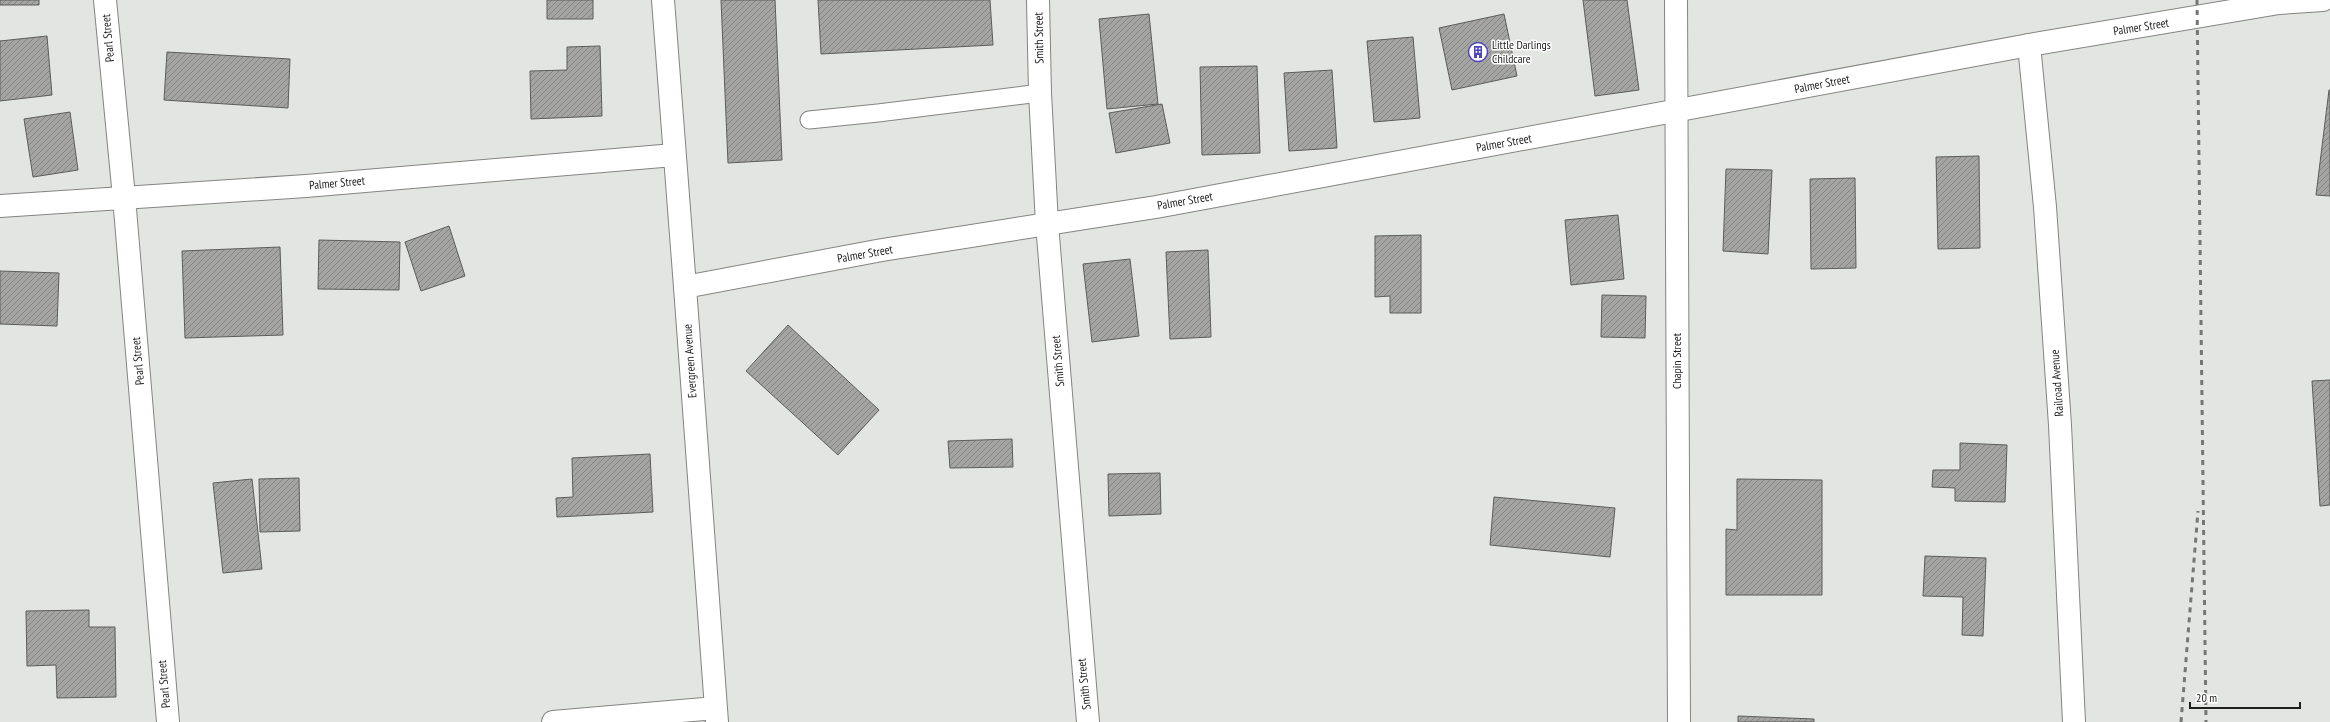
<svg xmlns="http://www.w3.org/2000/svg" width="2330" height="722" viewBox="0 0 2330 722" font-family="'PT Sans Narrow',sans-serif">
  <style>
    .building { fill: url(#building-hatch); stroke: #5c5d5b }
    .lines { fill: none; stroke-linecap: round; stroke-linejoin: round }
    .service-casing { stroke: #848582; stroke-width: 19 }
    .minor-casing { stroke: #848582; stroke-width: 24 }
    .tertiary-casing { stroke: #848582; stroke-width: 24 }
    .service { stroke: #fff; stroke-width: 17 }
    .minor { stroke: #fff; stroke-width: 22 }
    .tertiary { stroke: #fff; stroke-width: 22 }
    .rail { stroke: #757675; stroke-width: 3; stroke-dasharray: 5 5; stroke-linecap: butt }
    .labels { text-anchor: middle; stroke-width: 3; stroke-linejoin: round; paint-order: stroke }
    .street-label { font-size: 12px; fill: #1d1e1d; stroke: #fff }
    .poi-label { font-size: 12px; fill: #1d1e1d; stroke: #fff; text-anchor: start }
  </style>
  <defs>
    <pattern id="building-hatch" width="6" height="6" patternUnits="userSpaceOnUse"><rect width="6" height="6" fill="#a4a5a2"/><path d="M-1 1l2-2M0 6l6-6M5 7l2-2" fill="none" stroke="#858683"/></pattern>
  </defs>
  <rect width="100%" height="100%" fill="#e3e5e2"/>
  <path class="building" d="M0,0H39V5H0Z
    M547,0H593V19H547Z
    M721,0H775L782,160L728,163Z
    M818,0H990L993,45L821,54Z
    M1583,0H1627L1639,90L1595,96Z
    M1149,14L1158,104L1107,109L1099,19Z
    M1504,14L1517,76L1452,90L1439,28Z
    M47,36L52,95L0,101V41Z
    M1413,37L1420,118L1374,122L1367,41Z
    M600,46L602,116L531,119L530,71L567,70V47Z
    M167,52L290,59L288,108L164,100Z
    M1257,66L1260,153L1202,155L1200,67Z
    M1332,70L1337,148L1289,151L1284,73Z
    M2329,90H2330V196L2316,195Z
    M1162,104L1170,143L1116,153L1109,113Z
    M70,112L78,170L33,177L24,119Z
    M1979,156L1980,248L1938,249L1936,157Z
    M1726,169L1772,170L1768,254L1723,251Z
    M1855,178L1856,268L1811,269L1810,179Z
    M1618,215L1624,279L1571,285L1565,220Z
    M449,226L465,276L421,291L405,242Z
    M1421,235V313H1390V296L1375,297V236Z
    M319,240L400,242L399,290L318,289Z
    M280,247L283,335L185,338L182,251Z
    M1208,250L1211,337L1170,339L1166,252Z
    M1130,259L1139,336L1092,342L1083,264Z
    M0,271L59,273L57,326L0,324Z
    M1602,295L1646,296L1645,338L1601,337Z
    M788,325L879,410L838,455L746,371Z
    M2330,380V505L2320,506L2312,381Z
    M1012,439L1013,467L950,468L948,441Z
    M1960,443L2007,445L2005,502L1955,501V488L1932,487L1933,470H1960Z
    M650,454L653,512L557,517L556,498L573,497L572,458Z
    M1160,473L1161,514L1109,516L1108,474Z
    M299,478L300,531L260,532L259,479Z
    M252,479L262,569L223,573L213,483Z
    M1737,479L1822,480V595H1726V529L1737,530Z
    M1494,497L1615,508L1610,557L1490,545Z
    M1925,556L1986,558L1983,636L1962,635L1963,597L1923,596Z
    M89,610V627H115L116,697L57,698L56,665L27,666L26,611Z
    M1738,716L1814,719V722H1738Z"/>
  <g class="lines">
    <g class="service-casing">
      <path id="service" d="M809,120L878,113L1040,93"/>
    </g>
    <g class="minor-casing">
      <path id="minor" d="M105,0L124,197L168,722
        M663,0L685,287
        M1038,0L1040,93L1047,224L1088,722
        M1676,0L1679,722
        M2029,45L2045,207L2060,425L2074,722
        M0,206L306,186L674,155"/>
    </g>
    <g class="tertiary-casing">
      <path id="tertiary" d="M553,722L716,708
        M717,722L685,287L882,250L1156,207L2029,45L2279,3L2323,0"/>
    </g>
    <use href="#service" class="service"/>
    <use href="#minor" class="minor"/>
    <use href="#tertiary" class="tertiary"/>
    <path class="rail" d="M2197,0L2206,722
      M2181,722L2198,511"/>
  </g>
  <defs>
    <g id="building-ring" transform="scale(1)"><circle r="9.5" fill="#fff" stroke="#4f47be" stroke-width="1.5"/><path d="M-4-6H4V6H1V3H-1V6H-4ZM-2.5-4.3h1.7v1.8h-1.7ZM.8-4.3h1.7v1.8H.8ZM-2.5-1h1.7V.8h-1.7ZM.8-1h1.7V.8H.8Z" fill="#4f47be"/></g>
  </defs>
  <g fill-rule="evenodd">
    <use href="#building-ring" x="1478" y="52"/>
  </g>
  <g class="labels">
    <g class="street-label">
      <text transform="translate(2141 27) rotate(-9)" y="4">Palmer Street</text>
      <text transform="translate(108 38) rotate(-95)" y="4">Pearl Street</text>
      <text transform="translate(1039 38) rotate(-91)" y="4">Smith Street</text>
      <text transform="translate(1822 84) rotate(-11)" y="4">Palmer Street</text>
      <text transform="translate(1504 143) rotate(-10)" y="4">Palmer Street</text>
      <text transform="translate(337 183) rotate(-5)" y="4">Palmer Street</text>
      <text transform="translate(1185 201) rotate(-10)" y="4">Palmer Street</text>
      <text transform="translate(865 254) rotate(-10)" y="4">Palmer Street</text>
      <text transform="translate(138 361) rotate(-95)" y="4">Pearl Street</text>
      <text transform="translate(690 361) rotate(-94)" y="4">Evergreen Avenue</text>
      <text transform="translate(1058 361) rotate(-95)" y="4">Smith Street</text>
      <text transform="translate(1677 361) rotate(-90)" y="4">Chapin Street</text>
      <text transform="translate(2057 383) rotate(-94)" y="4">Railroad Avenue</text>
      <text transform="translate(164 684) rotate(-95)" y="4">Pearl Street</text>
      <text transform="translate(1084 684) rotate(-96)" y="4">Smith Street</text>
    </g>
    <g class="poi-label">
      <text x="1492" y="49">Little Darlings<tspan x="1492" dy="14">Childcare</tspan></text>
    </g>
  </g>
  <path d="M2190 702v6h110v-6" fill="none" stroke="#1d1e1d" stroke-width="2"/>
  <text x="2196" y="702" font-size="12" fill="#1d1e1d" stroke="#ffffff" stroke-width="3" paint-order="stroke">20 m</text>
</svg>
